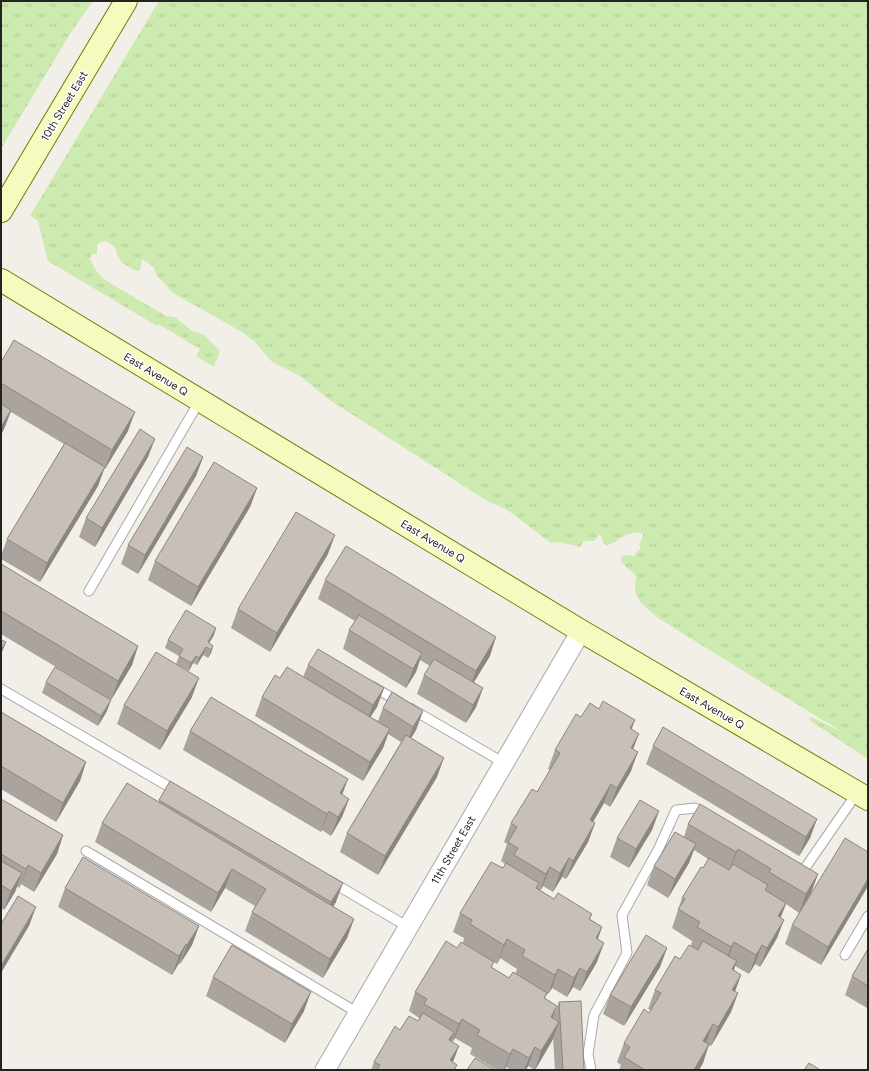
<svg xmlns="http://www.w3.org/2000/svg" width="869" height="1071" viewBox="0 0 869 1071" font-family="Figtree,sans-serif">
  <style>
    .grass { fill: url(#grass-tufts) }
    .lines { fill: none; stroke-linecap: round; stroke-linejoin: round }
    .lane-casing { stroke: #a9a9a9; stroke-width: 11 }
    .street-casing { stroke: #a9a9a9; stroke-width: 21 }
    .secondary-casing { stroke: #707d05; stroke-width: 24 }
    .lane { stroke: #fff; stroke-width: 9 }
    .street { stroke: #fff; stroke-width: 19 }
    .secondary { stroke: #f7fabf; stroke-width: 22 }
    .wall { fill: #aba49e }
    .shaded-wall { fill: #8b8681 }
    .building { fill: #c7bfb8; stroke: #8b8681 }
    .labels { text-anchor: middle; stroke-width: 3; stroke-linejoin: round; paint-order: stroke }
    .street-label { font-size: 11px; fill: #222; stroke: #fff }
  </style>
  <defs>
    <pattern id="grass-tufts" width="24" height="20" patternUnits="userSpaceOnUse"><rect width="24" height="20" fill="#cdebb0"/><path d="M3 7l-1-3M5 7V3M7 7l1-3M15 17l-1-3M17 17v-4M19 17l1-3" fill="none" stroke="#b0c997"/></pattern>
  </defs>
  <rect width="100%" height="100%" fill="#f2efe9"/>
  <path class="grass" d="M1,1H93L70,34L1,149Z
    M159,1H868V759L812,722L809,718L811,717L842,732L658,618L641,603L635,592L636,576L621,562V557L624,555L634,556L636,552L641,549L639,545L643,537V534C626,529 620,542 607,545L603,543L601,535H599L594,541H584L580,547L560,542L551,543L506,509L489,502L331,401L300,376L271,361L255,342L242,332L173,293L157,276L153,266L142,259L140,270L138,271C127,267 116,261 116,248L106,241L100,242L97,245V254H92L90,259L97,272L105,280L166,316L175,317L192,331L204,335L220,351L214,367L196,356L200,349L158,324L157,326L48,261L38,221L30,216Z"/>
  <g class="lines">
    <g class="lane-casing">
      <path id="lane" d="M89,591L200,400
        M372,686L399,702
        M1,689L178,792
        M410,708L504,763
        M86,851L358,1013
        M796,868L803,871L857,793
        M330,881L408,927
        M845,955L868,916
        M591,1070L588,1054L594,1015L627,953L622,915L658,850L676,810L695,808L708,815"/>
    </g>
    <g class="street-casing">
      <path id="street" d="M325,1070L581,631"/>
    </g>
    <g class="secondary-casing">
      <path id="secondary" d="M1,211L126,1
        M1,280L581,631L868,799"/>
    </g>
    <use href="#lane" class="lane"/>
    <use href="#street" class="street"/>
    <use href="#secondary" class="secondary"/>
  </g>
  <path class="wall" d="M1,362L128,431L105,469L104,468L98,486L40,582L1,559V556L7,539L64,444L11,412L4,429L1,435Z
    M148,457L95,547L79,537L86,518Z
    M203,457L196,476L138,574L121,564L128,545Z
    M257,488L250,507L191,606L148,580L155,561Z
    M328,554L270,652L231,628L238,609Z
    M1,564L138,646L132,665L111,700L1,634Z
    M325,580L490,656L474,682L483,688L476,707L466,723L417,694L424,675L430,666L420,660L416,672L406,688L343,649L349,630L355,621L318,599Z
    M214,635L209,643L213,646L211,653L208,658L203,655L197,665L193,663L189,671L176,664L179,656L165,648L168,640Z
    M308,665L384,688L377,707L370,717L378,721L383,708L423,711L416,730L411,738L437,777L378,875L340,852L347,833L401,742L388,734L383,748L363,781L255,716L262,697L280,678L303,677Z
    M46,682L107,711L98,726L42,693Z
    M192,697L160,750L117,724L124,705Z
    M599,709L635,720L631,729L633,750L631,771L610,807L604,803L593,822L595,823L588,842L566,879L562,877L553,892L543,886L540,890L554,899L592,914L590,919L602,927L598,939L597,962L580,991L573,987L567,997L552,988L548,994H547L545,998L557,1006L553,1018L559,1002L584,1070H555L553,1038L552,1041L535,1070L528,1066L526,1070H511L506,1067L505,1070H497L470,1054L472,1048L455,1038L452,1042L453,1062L456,1070H371L374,1062L400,1030L418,1021L419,1018L409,1011L415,992L492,968L509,978L515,974L517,969L500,958L497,964L463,943L464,938L453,932L460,913L503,868L505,864L501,861L507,844L504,842L511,823L537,792L550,770L548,769L555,750L581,717Z
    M1,712L86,762L80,781L56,822L1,789Z
    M190,731L342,795L349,799L342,817L331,836L322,830L321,832L183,750Z
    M653,746L817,819L810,838L799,856L646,764Z
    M1,799L63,835L57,854L34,892L21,884L19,888L17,886L15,892L4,910L1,908Z
    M159,800L336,902L333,907L354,919L347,938L323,978L245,931L252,912L255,906L225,888L211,912L95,842L102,823L158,802Z
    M659,811L652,830L629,868L610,857L617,838Z
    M688,824L818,874L811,893L799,913L786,904L781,917L777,938L760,967L755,964L749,974L735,966L734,970L741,975L735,991L738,993L731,1012L711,1046L709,1045L703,1063L699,1070H619L621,1065L617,1062L624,1043L649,1013L651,1010L648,1009L655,990L691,946L692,941L672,928L682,898L703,868L708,859L694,850L689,863L668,898L647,885L654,866L684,837Z
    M868,852V886L821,965L785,944L792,925Z
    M65,888L199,926L192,945L180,964L179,963L172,975L58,907Z
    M667,948L660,967L624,1026L603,1014L610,995Z
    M868,949V1006L867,1008L845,995L852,976Z
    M213,977L304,1011L285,1043L206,996Z"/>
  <path class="shaded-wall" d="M11,410L4,429L1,435V427Z
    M135,412L128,431L105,469L112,450Z
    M155,439L148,457L95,547L102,528Z
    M203,457L196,476L138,574L145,555Z
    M105,467L98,486L40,582L47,563Z
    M257,488L250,507L191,606L198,587Z
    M335,535L328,554L270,652L277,633Z
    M216,628L214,635L206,648L208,642Z
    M496,637L490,656L469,690L476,671Z
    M6,642L3,650L1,653V650Z
    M138,646L132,665L111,700L118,681Z
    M213,646L211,653L208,658L211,650Z
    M206,647L203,655L197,665L199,658Z
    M422,653L416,672L406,688L413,669Z
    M196,656L193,663L189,671L191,663Z
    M199,678L192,697L160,750L167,731Z
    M384,688L377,707L366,724L373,705Z
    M483,688L476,707L466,723L473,705Z
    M111,700L107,711L98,726L101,716Z
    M423,711L416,730L406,746L413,727Z
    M635,720L628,739L630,728Z
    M390,729L383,748L363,781L370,762Z
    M639,734L632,752L631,748Z
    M638,752L631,771L610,807L617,788Z
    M444,758L437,777L378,875L385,856Z
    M86,762L80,781L56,822L63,803Z
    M348,779L341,798L340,793Z
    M611,784L604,803L583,839L590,820Z
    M349,799L342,817L331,836L338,817Z
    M329,811L322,830L321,832L327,814Z
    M659,811L652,830L629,868L636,849Z
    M817,819L810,838L799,856L806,837Z
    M595,823L588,842L566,879L573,861Z
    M63,835L57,854L34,892L41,873Z
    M696,844L689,863L668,898L675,879Z
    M738,849L731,868L729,871L736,852Z
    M569,858L562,877L553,892L560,873Z
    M28,865L21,884L19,888L26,869Z
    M550,867L543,886L539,893L546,874Z
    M232,869L225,888L211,912L218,893Z
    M22,873L15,892L4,910L11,891Z
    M818,874L811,893L799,913L806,894Z
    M868,879V886L821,965L828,947Z
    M343,883L336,902L324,921L331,902Z
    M786,903L779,922L778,916Z
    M36,907L29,926L1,973V966Z
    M354,919L347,938L323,978L330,959Z
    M784,920L777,938L760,967L767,948Z
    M199,926L192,945L180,964L187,945Z
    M602,927L595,946L596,938Z
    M507,939L500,958L497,964L504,945Z
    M734,942L727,961L724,966L731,947Z
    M604,943L597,962L580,991L587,972Z
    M186,944L179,963L172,975L179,956Z
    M762,945L755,964L749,974L756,955Z
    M667,948L660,967L624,1026L631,1007Z
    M737,961L730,980L732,969Z
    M580,968L573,987L567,997L574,978Z
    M558,969L552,988L548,994L555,975Z
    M741,975L734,994L732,990Z
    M311,992L304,1011L285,1043L292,1024Z
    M738,993L731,1012L711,1046L718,1027Z
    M557,1006L550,1025L551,1017Z
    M462,1019L455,1038L452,1043L459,1024Z
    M559,1022L552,1041L535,1070L541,1051Z
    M713,1024L706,1043L703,1041Z
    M454,1032L447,1051L449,1040Z
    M709,1044L703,1063L699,1070H694Z
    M459,1046L452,1065L450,1060Z
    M535,1047L528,1066L526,1070H524L529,1058Z
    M513,1049L506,1067L505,1070H504L510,1054Z"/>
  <path class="building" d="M14,340L135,412L112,450L1,383V362Z
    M1,404L11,410L1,427Z
    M140,429L155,439L102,528L86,518Z
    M65,443L105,467L47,563L7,539Z
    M187,447L203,457L145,555L128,545Z
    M214,462L257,488L198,587L155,561Z
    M296,512L335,535L277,633L238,609Z
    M346,546L496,637L476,671L325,580Z
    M1,564L138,646L118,681L1,611Z
    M186,610L216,628L208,642L213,646L211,650L206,647L199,658L196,656L191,663L179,656L183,649L168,640Z
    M359,615L422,653L413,669L349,630Z
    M1,640L6,642L1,650Z
    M318,649L384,688L373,705L308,665Z
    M156,652L199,678L167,731L124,705Z
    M434,659L483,688L473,705L424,675Z
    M55,667L111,700L101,716L46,682Z
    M287,667L390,729L370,762L262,697L275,675L280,678Z
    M392,692L423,711L413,727L383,708Z
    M211,697L348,779L340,793L349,799L338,817L329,811L327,814L190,731Z
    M603,701L635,720L630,728L639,734L631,748L638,752L617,788L611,784L590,820L595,823L573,861L569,858L560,873L550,867L546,874L514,855L518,848L508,842L517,827L511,823L532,789L537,792L560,753L555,750L576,714L581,717L590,703L599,709Z
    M1,712L86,762L63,803L1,766Z
    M663,727L817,819L806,837L653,746Z
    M406,735L444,758L385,856L347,833Z
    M170,781L343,883L331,902L159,800Z
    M127,783L354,919L330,959L252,912L266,889L232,869L218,893L102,823Z
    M1,799L63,835L41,873L28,865L26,869L1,854Z
    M640,800L659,811L636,849L617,838Z
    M700,804L818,874L806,894L769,872L771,869L738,849L736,852L688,824Z
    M675,832L696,844L675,879L654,866Z
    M845,838L868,852V879L828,947L792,925Z
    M83,857L199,926L187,945L186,944L179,956L65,888Z
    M709,858L729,870L733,864L768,885L765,890L786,903L778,916L784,920L767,948L762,945L756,955L734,942L731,947L697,927L700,922L678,909L685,899L682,898L701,867L703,868Z
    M1,861L22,873L11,891L1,885Z
    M491,862L503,868L506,863L539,883L536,888L554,899L558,893L592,914L589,919L602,927L596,938L604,943L587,972L580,968L574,978L558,969L555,975L522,956L525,950L507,939L504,945L470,924L472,920L460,913Z
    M18,896L36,907L1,966V924Z
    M646,935L667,948L631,1007L610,995Z
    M446,941L457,948L461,942L494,962L491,967L509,978L513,972L547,993L544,998L557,1006L551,1017L559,1022L541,1051L535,1047L529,1058L513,1049L510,1054L477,1035L480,1030L462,1019L459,1024L424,1004L427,999L415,992Z
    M703,941L737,961L732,969L741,975L732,990L738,993L718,1027L713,1024L703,1041L709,1044L694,1070H645L624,1057L630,1047L624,1043L644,1009L649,1013L661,993L655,990L675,956L680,959L689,945L698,950Z
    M232,945L311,992L292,1024L213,977Z
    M868,949V986L852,976Z
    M581,1001L584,1070H563L559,1002Z
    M423,1013L454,1032L449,1040L459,1046L450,1060L457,1065L454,1070H377L380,1065L374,1062L395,1026L400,1030L409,1016L418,1021Z
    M475,1058L495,1070H467Z
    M809,1063L819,1069V1070H804Z"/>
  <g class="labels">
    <g class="street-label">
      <text transform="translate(64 106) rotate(-59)" y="4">10th Street East</text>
      <text transform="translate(156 374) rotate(31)" y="4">East Avenue Q</text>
      <text transform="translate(433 541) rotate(31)" y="4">East Avenue Q</text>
      <text transform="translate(712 708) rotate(30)" y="4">East Avenue Q</text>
      <text transform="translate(453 850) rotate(-60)" y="4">11th Street East</text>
    </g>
  </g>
  <rect width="869" height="1071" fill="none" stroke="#222222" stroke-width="4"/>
</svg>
